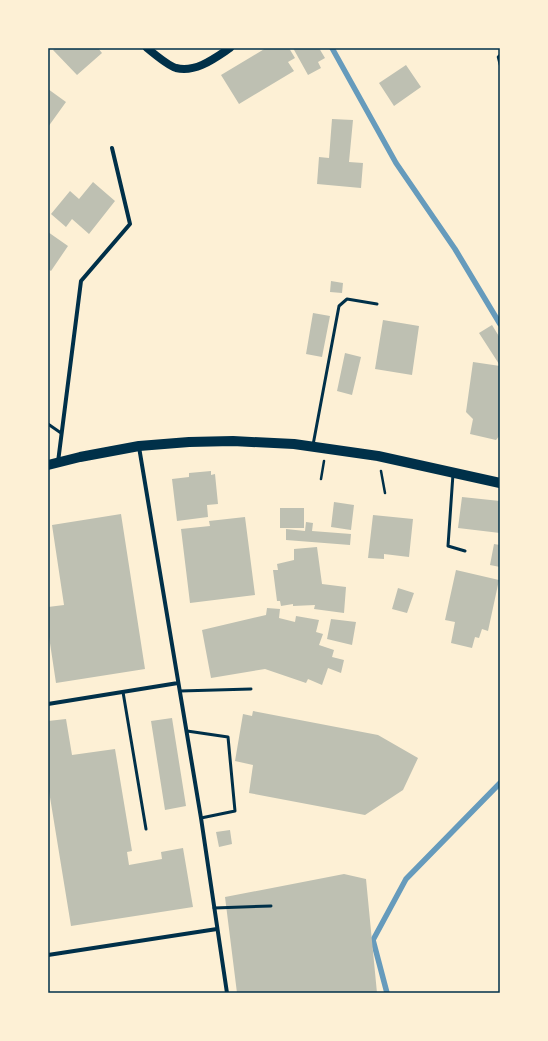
<svg xmlns="http://www.w3.org/2000/svg" width="548" height="1041" viewBox="0 0 548 1041" font-family="'Titillium Web',sans-serif">
  <style>
    .lines { fill: none; stroke-linecap: round; stroke-linejoin: round }
    .stream { stroke: #669bbc; stroke-width: 5.5 }
    .building { fill: #bec0b2 }
    .path { stroke: #003049; stroke-width: 2.5 }
    .service { stroke: #003049; stroke-width: 3 }
    .minor { stroke: #003049; stroke-width: 4 }
    .secondary { stroke: #003049; stroke-width: 8 }
    .primary { stroke: #003049; stroke-width: 10 }
    .neatline { fill: none; stroke: #003049; stroke-width: 1.5 }
  </style>
  <rect width="100%" height="100%" fill="#fdf0d5"/>
  <g class="lines">
    <path class="stream" d="M332,48L396,163L455,249L500,324
      M387,993L373,940L406,879L500,783"/>
  </g>
  <path class="building" d="M56,48H98L102,53L77,75L53,50Z
    M266,48H289L295,58L288,62L294,71L239,104L221,75Z
    M293,48H319L325,58L318,62L321,68L308,75Z
    M406,65L421,87L394,106L379,83Z
    M48,89L66,102L48,127Z
    M332,119L353,120L349,162L363,163L361,188L317,184L319,157L329,158Z
    M93,182L115,201L89,234L72,219L66,227L51,214L70,191L79,199Z
    M48,232L68,246L51,271L48,269Z
    M331,281L343,283L342,293L330,292Z
    M313,313L330,316L322,357L306,354Z
    M383,320L419,326L412,375L375,369Z
    M492,325L500,338L499,364L479,333Z
    M345,353L361,357L352,395L337,391Z
    M473,362L500,366V435L496,440L470,434L473,419L466,412Z
    M211,471V475L215,474L218,504L207,505L208,517L177,521L172,479L189,477V473Z
    M462,497L500,501V533L458,528Z
    M334,502L354,505L351,530L331,527Z
    M280,508H304V528H280Z
    M121,514L145,669L56,683L48,630V607L64,605L52,525Z
    M373,515L413,519L409,557L384,554V559L368,558Z
    M245,517L255,595L190,603L181,529L210,526L209,521Z
    M306,522L313,523L312,531L351,534L350,545L286,540V529L305,531Z
    M494,544L500,545V567L490,565Z
    M317,547L322,584L346,587L344,613L314,609L315,605L293,606V604L281,606L280,601H277L273,570H278L277,564L294,560V549Z
    M456,570L499,580L488,631L482,629L479,638L475,637L472,648L451,643L455,622L445,620Z
    M398,588L414,593L407,613L392,609Z
    M267,608L280,609L279,618L295,622L296,616L319,620L316,632L323,634L319,645L334,650L332,657L344,660L341,673L328,668L322,685L308,679L306,683L265,669L211,678L202,630L266,615Z
    M331,619L356,622L352,645L327,639Z
    M253,711L378,735L418,758L403,790L365,815L249,793L253,765L235,761L243,714L252,716Z
    M172,718L186,806L165,810L151,721Z
    M66,719L72,755L115,749L132,851L127,852L129,865L162,859L161,852L183,848L193,907L71,926L48,785V721Z
    M230,830L232,844L219,847L216,832Z
    M344,874L366,879L377,993H237L225,897Z"/>
  <g class="lines">
    <path class="path" d="M500,55L498,57L500,65
      M381,471L385,493
      M321,479L324,461"/>
    <path class="service" d="M48,424L61,433
      M313,445L339,306L347,299L377,304
      M453,474L448,546L465,551
      M180,691L251,689
      M123,692L146,829
      M187,731L228,737L235,811L201,818
      M214,908L271,906"/>
    <path class="minor" d="M139,447L201,818L227,993
      M58,462L81,281L130,224L112,148
      M48,704L178,683
      M48,955L217,929"/>
    <path class="secondary" d="M147,48C153,53 169,66 176,68C196,73 215,58 230,48"/>
    <path class="primary" d="M48,465L80,457L139,446L189,442L233,441L294,444L378,456L500,483"/>
  </g>
  <rect width="548" height="1041" fill="none" stroke="#fdf0d5" stroke-width="98"/>
  <rect x="49" y="49" width="450" height="943" class="neatline"/>
</svg>
